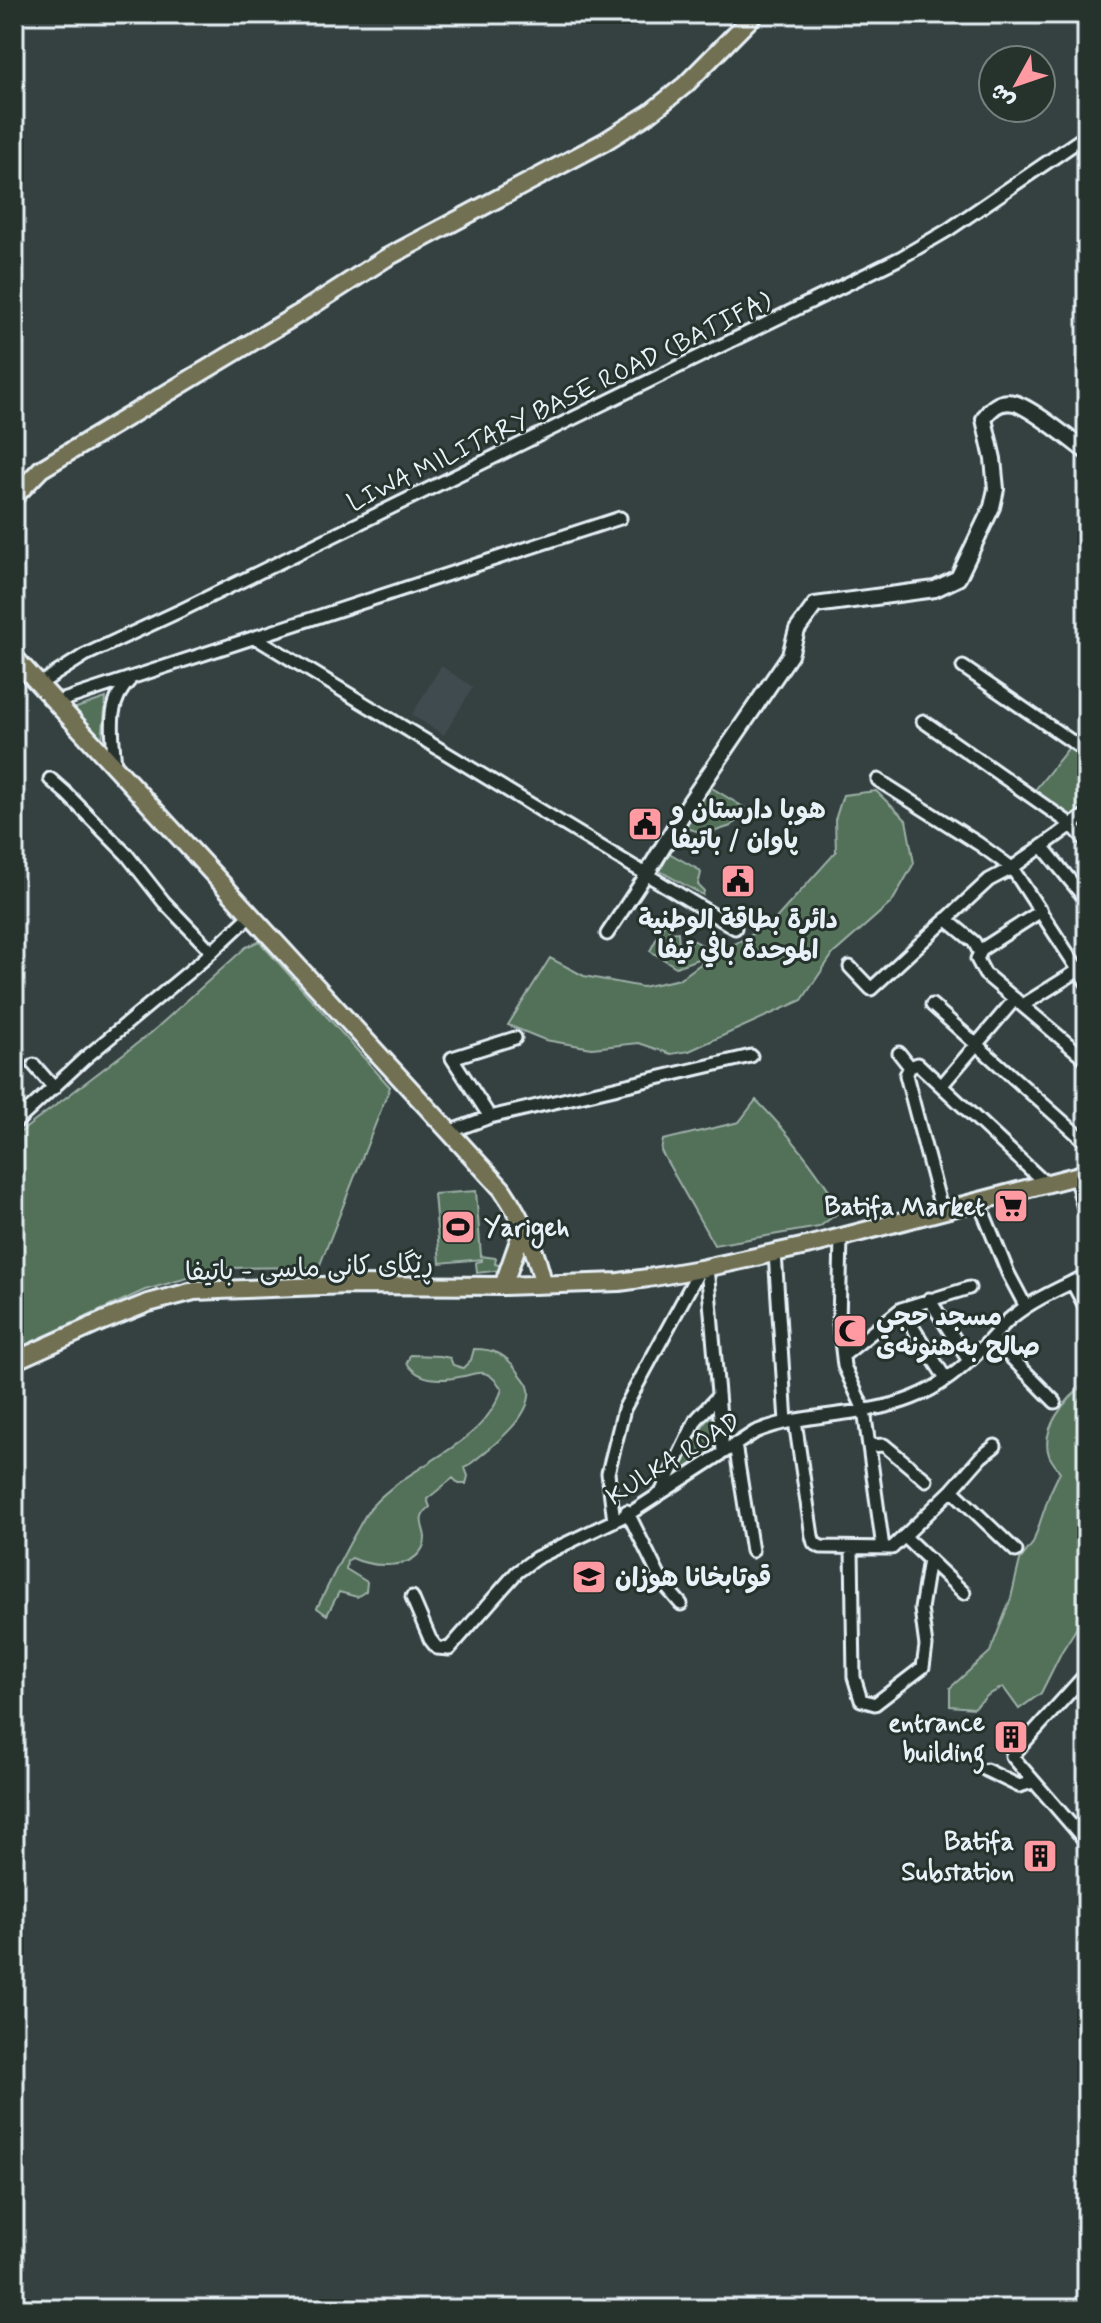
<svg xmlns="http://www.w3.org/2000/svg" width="1101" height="2323" viewBox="0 0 1101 2323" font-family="Mynerve,'Playpen Sans Arabic',sans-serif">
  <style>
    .built { fill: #404b4f }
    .green { fill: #527059; stroke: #9db0a8; stroke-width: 2 }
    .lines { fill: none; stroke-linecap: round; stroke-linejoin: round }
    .street-casing { stroke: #e8f1f8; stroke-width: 17 }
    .secondary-casing { stroke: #e8f1f8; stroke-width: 20 }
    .primary-casing { stroke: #e8f1f8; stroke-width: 22 }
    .street { stroke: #26332d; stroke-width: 11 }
    .secondary { stroke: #26332d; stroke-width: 14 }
    .primary { stroke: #716f52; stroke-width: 16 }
    .labels { text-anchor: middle; stroke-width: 6; stroke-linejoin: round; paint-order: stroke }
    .street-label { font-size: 26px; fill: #e8f1f8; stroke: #26332d }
    .poi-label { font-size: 26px; font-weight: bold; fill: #e8f1f8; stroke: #26332d; text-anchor: start }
  </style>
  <rect width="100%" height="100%" fill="#354141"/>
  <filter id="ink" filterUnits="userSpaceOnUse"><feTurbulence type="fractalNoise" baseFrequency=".0125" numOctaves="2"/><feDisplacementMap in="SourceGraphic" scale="16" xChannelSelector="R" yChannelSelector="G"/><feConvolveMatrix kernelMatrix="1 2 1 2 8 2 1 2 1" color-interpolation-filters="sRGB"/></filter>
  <g filter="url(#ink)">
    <path class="built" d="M441,666L473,687L444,735L412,715Z"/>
    <path class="green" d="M106,698L102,741L73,709Z
      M1071,745L1087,757V806L1073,819L1035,790Z
      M707,785L748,810L731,826L707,834L682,827Z
      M876,791L906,820L914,863L892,902L833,954L802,1000L689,1051L671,1054L639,1043L592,1048L545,1040L508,1025L550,958L584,976L642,987L680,979L706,960L772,923L836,852L835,820L843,795Z
      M669,853L699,870L701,873L698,885L704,891L703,895L660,871Z
      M667,919L670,933L678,932L679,944L687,949L693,940L702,945L698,959L676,967L650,951Z
      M259,941L390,1087L319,1267L223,1268L145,1290L14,1350V1137L152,1032L246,947Z
      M756,1100C789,1133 817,1170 842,1210L819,1227L714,1245L661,1151L663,1140L739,1122Z
      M476,1191L481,1256L496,1258L495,1264L502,1266L501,1270L477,1273L476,1262L482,1261V1259L440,1263L434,1194Z
      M474,1349C494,1349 505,1354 517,1370C520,1375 526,1381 528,1386C538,1415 484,1453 465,1468L468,1476L466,1484H459L453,1478L427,1499L430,1507C411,1522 431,1530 423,1547C412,1571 371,1567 352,1558L347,1561L346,1569L367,1582L366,1591L357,1597L339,1592L327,1615L317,1608C330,1582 342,1556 356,1532C361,1523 366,1513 372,1506C411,1462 482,1448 502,1389C497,1382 491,1374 483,1373C478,1372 469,1375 464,1376C443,1381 419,1382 407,1363L410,1355L440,1356L450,1358L453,1365L463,1368L471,1360Z
      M1087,1383V1612L1062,1651L1041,1693L1019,1709L1003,1687L988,1695L974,1708L950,1706V1688L990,1652L1011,1598L1020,1560L1033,1543L1050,1493L1060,1472C1057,1467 1051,1461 1049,1455C1040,1429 1066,1398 1087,1383Z
      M712,1411L717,1451L670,1483Z"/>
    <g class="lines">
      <g class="street-casing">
        <path id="street" d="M256,638L735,928
          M963,667L1087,752
          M38,685L85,655L182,610L900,258L948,230L1087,135
          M54,703L620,518
          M923,721L1072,825L1087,842
          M115,766C113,735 105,704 130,680
          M50,779L66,793L127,855L164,902L212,952
          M878,780L979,844L1012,868L1087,983
          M1042,846L1087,901
          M1041,911L982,949L977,959L985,974L1087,1060
          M946,919L974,942L980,953
          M607,934L646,875
          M850,967L871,989L989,880L1012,868L1087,814
          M932,1005L1087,1143
          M1023,1005L1087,965
          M899,1053L910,1067
          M34,1065L54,1088
          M942,1085L1015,999
          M490,1117L452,1058L515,1038
          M14,1124L84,1059L203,960L251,915
          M451,1131L490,1117L751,1056
          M1075,1176L1087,1219
          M979,1202L1008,1273L1026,1307
          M942,1212L906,1075L910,1067L918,1064L1046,1184
          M841,1237L839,1324L844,1366L864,1410L883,1548
          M775,1253L786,1422
          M707,1267L723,1451
          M1072,1282L1087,1310
          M929,1299L969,1361
          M901,1309L946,1379
          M992,1338L1055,1402
          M843,1356L901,1309L969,1288
          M795,1421L812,1536L814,1543L821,1547L892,1548L952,1490L981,1457L995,1446
          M735,1444L752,1551
          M869,1446L884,1445L926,1480
          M952,1490L1016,1551
          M662,1491L696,1420L718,1396
          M627,1511L662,1582L681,1604
          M614,1521L608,1473L624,1409L700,1269
          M904,1536L964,1593
          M852,1549L854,1677L861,1700L875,1704L923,1667L926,1646L921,1609L929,1559
          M412,1597L430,1639L437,1648L449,1649L517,1572L536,1558L632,1512L755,1432C805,1411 862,1418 912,1398C941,1387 966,1366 986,1344C995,1335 1002,1325 1012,1317C1034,1299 1061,1288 1087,1275
          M1087,1673L1012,1756L1087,1843
          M986,1770L1019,1786L1033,1782"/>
      </g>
      <g class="secondary-casing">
        <path id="secondary" d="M646,875L690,802L790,655L797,630L815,605L935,589L958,578L992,507L996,489L993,459L984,419C990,408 1000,400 1014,403C1031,407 1072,441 1087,452"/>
      </g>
      <g class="primary-casing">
        <path id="primary" d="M14,497L41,469L305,310L386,258L604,142L650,113L685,85L755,14
          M14,657L502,1189C521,1217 536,1250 543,1283
          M503,1286L522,1232
          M14,1361L103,1321L148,1303L194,1291L348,1285L503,1286L619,1282L648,1278L700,1269L811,1245L1087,1173"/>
      </g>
      <use href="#street" class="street"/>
      <use href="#secondary" class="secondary"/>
      <use href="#primary" class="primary"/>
    </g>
  </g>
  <defs>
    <g id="civic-square" transform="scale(1.8)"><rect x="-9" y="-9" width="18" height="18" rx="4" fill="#ff9aa2" stroke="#26332d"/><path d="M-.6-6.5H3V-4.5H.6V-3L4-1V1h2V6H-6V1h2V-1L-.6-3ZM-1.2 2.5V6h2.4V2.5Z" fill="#111"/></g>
    <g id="supermarket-square" transform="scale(1.8)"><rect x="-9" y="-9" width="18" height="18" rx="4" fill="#ff9aa2" stroke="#26332d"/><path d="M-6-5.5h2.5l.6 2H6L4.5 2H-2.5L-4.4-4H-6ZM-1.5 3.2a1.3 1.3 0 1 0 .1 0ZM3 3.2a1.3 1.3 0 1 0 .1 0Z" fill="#111"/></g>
    <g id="stadium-square" transform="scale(1.8)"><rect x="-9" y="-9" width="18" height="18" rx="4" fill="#ff9aa2" stroke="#26332d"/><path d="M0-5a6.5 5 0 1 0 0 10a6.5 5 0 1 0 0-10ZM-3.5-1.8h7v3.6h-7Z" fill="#111"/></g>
    <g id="mosque-square" transform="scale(1.8)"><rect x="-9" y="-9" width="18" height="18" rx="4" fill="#ff9aa2" stroke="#26332d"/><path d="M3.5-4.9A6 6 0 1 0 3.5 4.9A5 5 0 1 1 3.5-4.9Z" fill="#111"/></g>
    <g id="school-square" transform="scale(1.8)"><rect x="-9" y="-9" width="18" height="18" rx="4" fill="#ff9aa2" stroke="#26332d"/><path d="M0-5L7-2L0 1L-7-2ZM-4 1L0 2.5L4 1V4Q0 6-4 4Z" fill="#111"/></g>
    <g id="building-square" transform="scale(1.8)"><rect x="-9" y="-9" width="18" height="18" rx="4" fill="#ff9aa2" stroke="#26332d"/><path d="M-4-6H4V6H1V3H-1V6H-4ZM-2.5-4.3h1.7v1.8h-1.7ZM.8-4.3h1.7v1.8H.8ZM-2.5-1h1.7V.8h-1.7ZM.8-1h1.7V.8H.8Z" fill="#111"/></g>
  </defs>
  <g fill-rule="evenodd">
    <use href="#civic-square" x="645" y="824"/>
    <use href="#civic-square" x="738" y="881"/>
    <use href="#supermarket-square" x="1011" y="1206"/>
    <use href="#stadium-square" x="458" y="1227"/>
    <use href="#mosque-square" x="850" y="1331"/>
    <use href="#school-square" x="589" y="1577"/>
    <use href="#building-square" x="1011" y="1737"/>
    <use href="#building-square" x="1040" y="1856"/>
  </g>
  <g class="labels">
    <g class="street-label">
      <text transform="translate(559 401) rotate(-26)" y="9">LIWA MILITARY BASE ROAD (BATIFA)</text>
      <text transform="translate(309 1267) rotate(-2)" y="9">ڕێگای کانی ماسی - باتيفا</text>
      <text transform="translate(673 1458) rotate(-32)" y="9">KULKA ROAD</text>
    </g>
    <g class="poi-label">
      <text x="671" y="818">هوبا دارستان و<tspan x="671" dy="30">پاوان / باتيفا</tspan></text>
      <text x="738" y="928" text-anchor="middle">دائرة بطاقة الوطنية<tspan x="738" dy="30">الموحدة بافي تيفا</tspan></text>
      <text x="985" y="1215" text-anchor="end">Batifa Market</text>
      <text x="484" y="1236">Yarigeh</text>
      <text x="876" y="1325">مسجد حجي<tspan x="876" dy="30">صالح بەھنونەی</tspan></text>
      <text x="615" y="1586">قوتابخانا هوزان</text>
      <text x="985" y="1731" text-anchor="end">entrance<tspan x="985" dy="30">building</tspan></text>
      <text x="1014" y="1850" text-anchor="end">Batifa<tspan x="1014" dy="30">Substation</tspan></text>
    </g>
  </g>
  <rect width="1101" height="2323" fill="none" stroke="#26332d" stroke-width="48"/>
  <rect x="24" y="24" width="1053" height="2275" fill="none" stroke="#e8f1f8" stroke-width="3" filter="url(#ink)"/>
  <g transform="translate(1017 84) rotate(230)"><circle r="38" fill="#26332d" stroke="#747f7e" stroke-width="2"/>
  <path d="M0-6L14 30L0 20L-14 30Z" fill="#ff9aa2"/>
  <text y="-12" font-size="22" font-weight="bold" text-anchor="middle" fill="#e8f1f8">ش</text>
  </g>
</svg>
